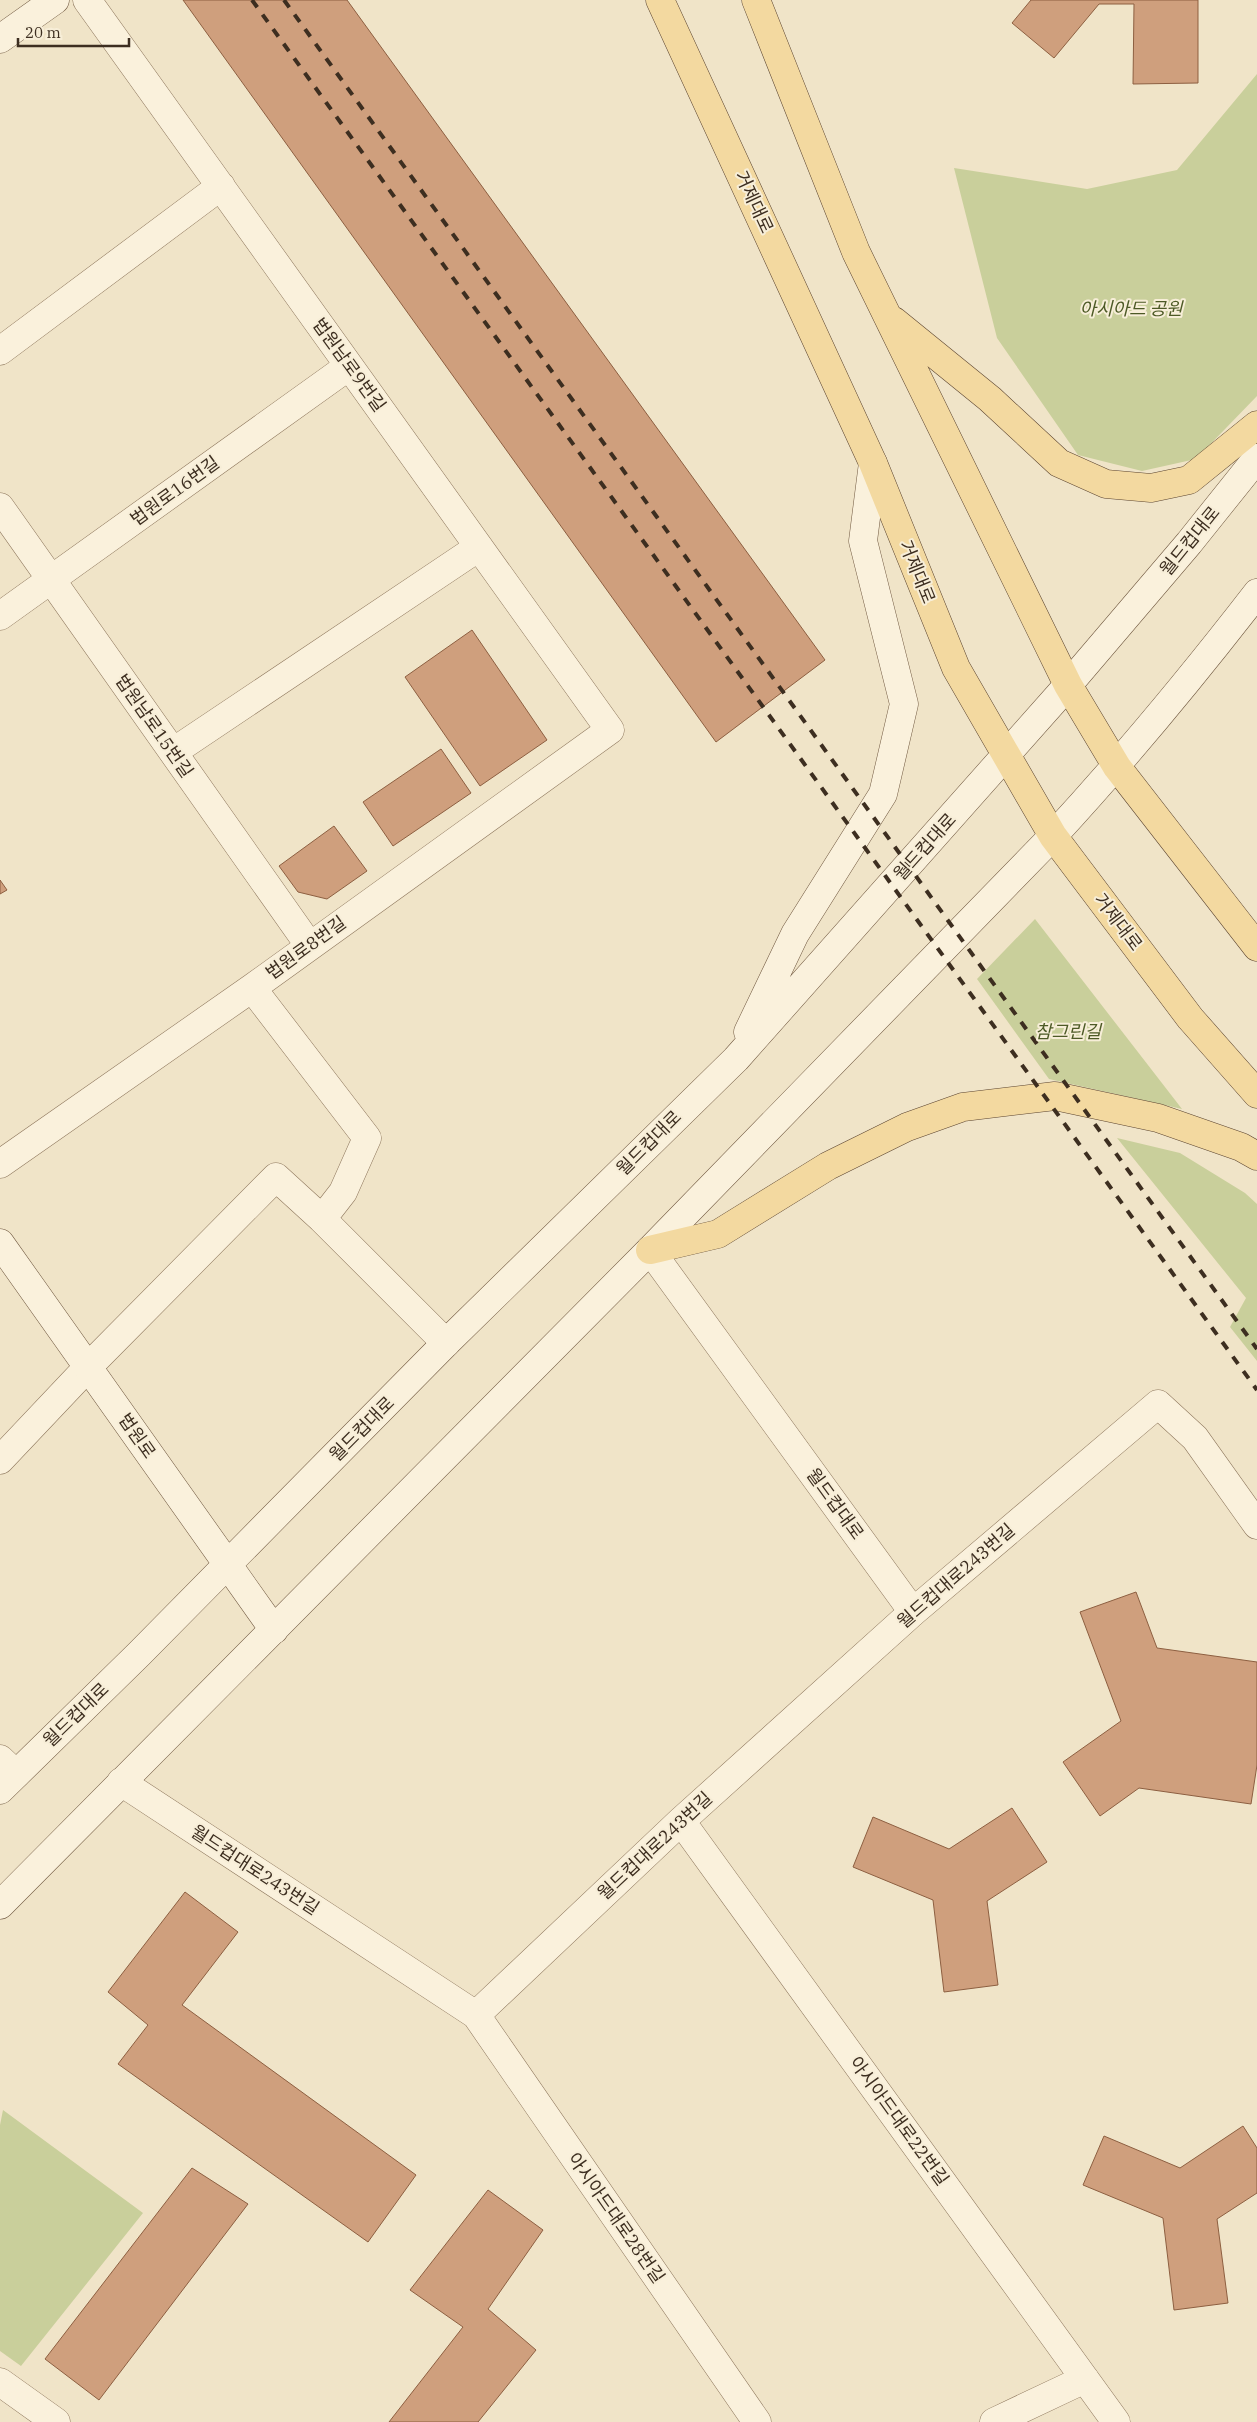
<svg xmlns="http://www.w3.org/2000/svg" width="1257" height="2422" viewBox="0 0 1257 2422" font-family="'IBM Plex Serif','Noto Sans KR',serif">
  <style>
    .green { fill: #c9cf9b }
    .building { fill: #cf9f7d; stroke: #8d5f41 }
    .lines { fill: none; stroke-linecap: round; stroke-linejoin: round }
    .minor-casing { stroke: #8d765c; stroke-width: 29 }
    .secondary-casing { stroke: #6f573f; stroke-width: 29 }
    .primary-casing { stroke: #5b4430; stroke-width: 29 }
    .minor { stroke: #faf1dc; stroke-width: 28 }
    .secondary { stroke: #faf1dc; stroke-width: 28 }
    .primary { stroke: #f3d9a0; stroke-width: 28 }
    .rail { stroke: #3d2e20; stroke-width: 4; stroke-dasharray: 9 9; stroke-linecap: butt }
    .labels { text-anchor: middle; stroke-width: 4; stroke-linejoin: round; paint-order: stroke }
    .street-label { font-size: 18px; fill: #3d2e20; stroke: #f7eed8 }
    .park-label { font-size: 18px; font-style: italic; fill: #4d5a26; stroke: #f7eed8 }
  </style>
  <rect width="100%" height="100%" fill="#f0e4c8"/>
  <path class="green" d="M1257,74V396L1196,459L1142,471L1078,455L997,338L954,168L1087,189L1177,170Z
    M1035,919L1182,1109L1049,1079L977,979Z
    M1117,1138L1180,1153L1245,1193L1257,1204V1361L1230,1327L1246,1298Z
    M3,2110L143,2213L21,2366L0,2351V2125Z"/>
  <path class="building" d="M183,0H347L825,660L716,742Z
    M1031,0H1198V83L1133,84L1134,4H1099L1054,58L1012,23Z
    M472,630L547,740L480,786L405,677Z
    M441,749L471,793L393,846L363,802Z
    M334,826L367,871L327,899L298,892L279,866Z
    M0,880L7,890L0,894Z
    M1136,1592L1157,1648L1257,1662V1765L1251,1804L1139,1788L1100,1816L1063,1762L1121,1721L1080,1612Z
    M1012,1808L1047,1862L987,1901L998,1985L944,1992L933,1900L853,1867L873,1817L949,1849Z
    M185,1892L238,1932L182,2005L416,2175L368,2242L118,2064L148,2025L108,1992Z
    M1243,2126L1257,2148V2193L1217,2219L1228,2303L1174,2310L1163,2218L1083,2185L1104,2136L1180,2168Z
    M192,2168L248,2204L99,2400L45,2359Z
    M488,2190L543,2230L488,2309L536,2350L478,2422H389L463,2327L410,2290Z"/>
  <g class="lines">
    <g class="minor-casing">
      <path id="minor" d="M0,351L221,186
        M0,507L309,945
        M0,616L349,366
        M173,752L479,547
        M252,988L367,1138L343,1192L322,1219L446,1343
        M0,1164L252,988L610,730L87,0
        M650,1250L913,1612
        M0,1460L88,1367L276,1177L322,1219
        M0,1759L16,1774
        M121,1782L476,2015L681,1821L913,1612L1158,1404L1195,1438L1257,1525
        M681,1821L1116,2422
        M476,2015L757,2422
        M0,2382L56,2422
        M994,2422L1085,2379"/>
    </g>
    <g class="secondary-casing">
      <path id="secondary" d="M0,39L55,0
        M748,1032L795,934L883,794L904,704L863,541L873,463
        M0,1243L274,1630
        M0,1790L139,1654L446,1343L736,1059L1068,685L1189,543L1257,458
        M0,1905L650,1250L1053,836C1125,758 1192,677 1257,593"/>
    </g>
    <g class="primary-casing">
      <path id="primary" d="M660,0L873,463L956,668L1053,836L1190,1018L1257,1094
        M756,0L856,252L1068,685L1117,767L1257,947
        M894,321L990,399L1059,463L1106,484L1151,488L1189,480L1257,425
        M650,1250L718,1234L828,1166L907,1127L963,1107L1055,1096L1158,1118L1241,1147L1257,1156"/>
    </g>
    <use href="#minor" class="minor"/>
    <use href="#secondary" class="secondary"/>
    <use href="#primary" class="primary"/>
    <path class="rail" d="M252,0L1257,1390
      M284,0L1257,1349"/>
  </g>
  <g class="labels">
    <g class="street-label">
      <text transform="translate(754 202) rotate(65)" y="6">거제대로</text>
      <text transform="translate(349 365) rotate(54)" y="6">법원남로9번길</text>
      <text transform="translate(175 491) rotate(-36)" y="6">법원로16번길</text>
      <text transform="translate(1190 541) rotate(-51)" y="6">월드컵대로</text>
      <text transform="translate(917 572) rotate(68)" y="6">거제대로</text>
      <text transform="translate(154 726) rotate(55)" y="6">법원남로15번길</text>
      <text transform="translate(925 847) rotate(-48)" y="6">월드컵대로</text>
      <text transform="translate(1118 922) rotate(53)" y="6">거제대로</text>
      <text transform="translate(306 948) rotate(-36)" y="6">법원로8번길</text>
      <text transform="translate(649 1143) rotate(-45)" y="6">월드컵대로</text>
      <text transform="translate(362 1429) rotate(-45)" y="6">월드컵대로</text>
      <text transform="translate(137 1436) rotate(55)" y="6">법원로</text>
      <text transform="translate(835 1504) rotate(54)" y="6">월드컵대로</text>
      <text transform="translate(956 1576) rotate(-41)" y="6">월드컵대로243번길</text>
      <text transform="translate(76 1715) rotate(-44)" y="6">월드컵대로</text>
      <text transform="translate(655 1846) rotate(-43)" y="6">월드컵대로243번길</text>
      <text transform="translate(255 1870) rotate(33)" y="6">월드컵대로243번길</text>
      <text transform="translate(899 2121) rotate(54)" y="6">아시아드대로22번길</text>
      <text transform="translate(616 2218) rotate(55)" y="6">아시아드대로28번길</text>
    </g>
    <g class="park-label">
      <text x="1131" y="315">아시아드 공원</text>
      <text x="1068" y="1038">참그린길</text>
    </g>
  </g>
  <path d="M18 38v8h111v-8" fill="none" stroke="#3d2e20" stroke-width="2.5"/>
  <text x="25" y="38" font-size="15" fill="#3d2e20" stroke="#f7eed8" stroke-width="4" paint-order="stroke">20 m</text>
</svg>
